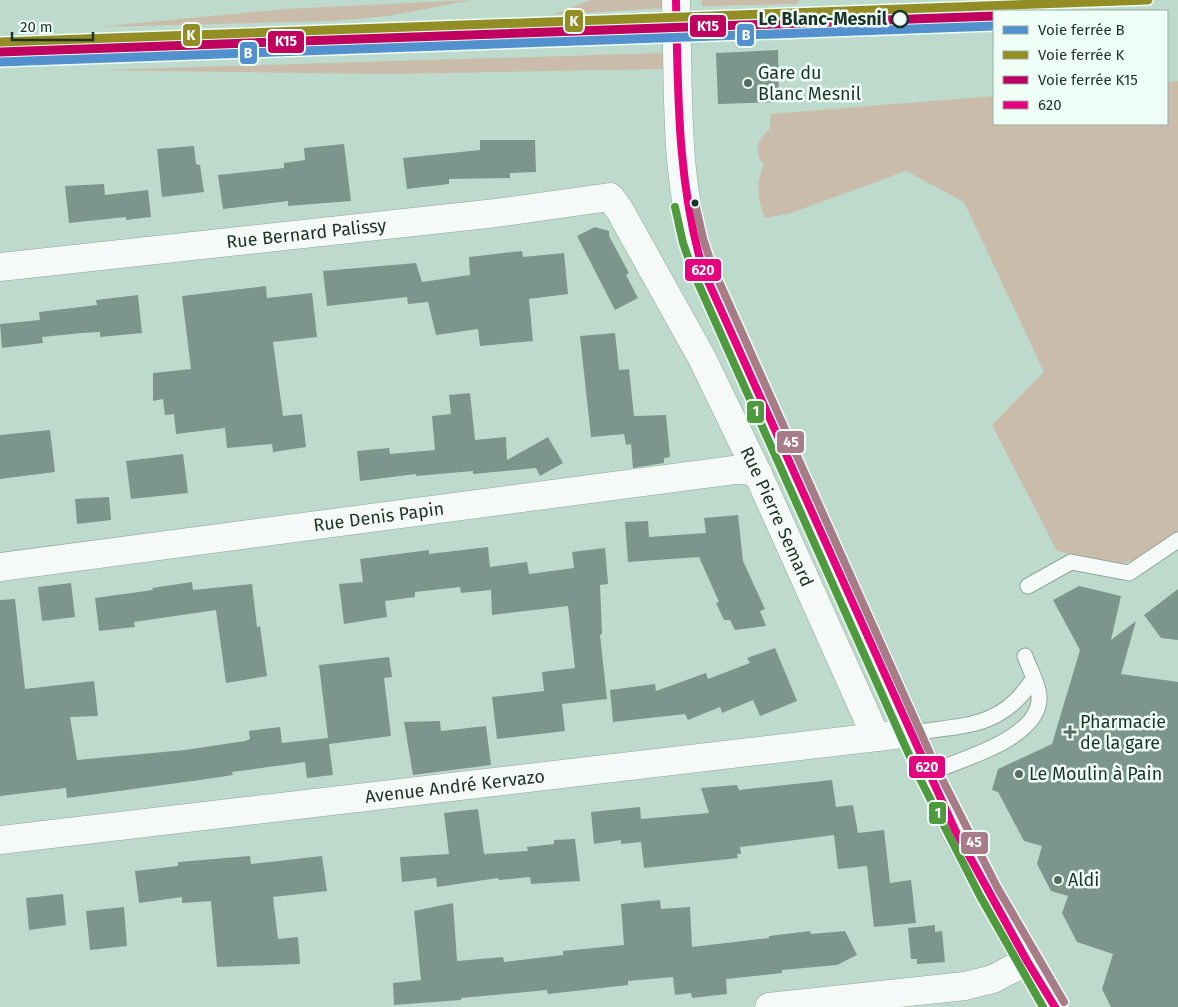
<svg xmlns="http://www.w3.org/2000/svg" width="1178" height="1007" viewBox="0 0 1178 1007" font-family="'Fira Sans',sans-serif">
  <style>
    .green { fill: #c9bcab }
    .building { fill: #7d968d }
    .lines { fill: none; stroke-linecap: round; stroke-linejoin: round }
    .lane-casing { stroke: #90a69c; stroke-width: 17 }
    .street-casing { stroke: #90a69c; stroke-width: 29 }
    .secondary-casing { stroke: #90a69c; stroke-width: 29 }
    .lane { stroke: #f5f9f7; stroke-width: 15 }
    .street { stroke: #f5f9f7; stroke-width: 28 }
    .secondary { stroke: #f5f9f7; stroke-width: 28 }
    .bus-1-casing { stroke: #eefef6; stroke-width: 11 }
    .bus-2-casing { stroke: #eefef6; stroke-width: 11 }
    .bus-3-casing { stroke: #eefef6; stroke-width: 11 }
    .bus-1 { stroke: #e5007d; stroke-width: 8 }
    .bus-2 { stroke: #4f993f; stroke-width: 8 }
    .bus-3 { stroke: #a87c87; stroke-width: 8 }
    .rail-1-casing { stroke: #eefef6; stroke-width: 12 }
    .rail-2-casing { stroke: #eefef6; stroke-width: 12 }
    .rail-3-casing { stroke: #eefef6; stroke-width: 12 }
    .rail-1 { stroke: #5291ce; stroke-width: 9 }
    .rail-2 { stroke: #928e25; stroke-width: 9 }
    .rail-3 { stroke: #bf005f; stroke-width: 9 }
    .stop-dot { fill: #eefef6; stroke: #1d3228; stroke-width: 2.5 }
    .poi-dot { fill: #556d61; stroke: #eefef6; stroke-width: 2 }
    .bus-dot { fill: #1d3228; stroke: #eefef6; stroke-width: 2 }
    .labels { text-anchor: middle; stroke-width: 5; stroke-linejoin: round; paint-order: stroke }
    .stop-label { font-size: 18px; font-weight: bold; fill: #1d3228; stroke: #eefef6; text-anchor: end }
    .poi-label { font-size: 18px; fill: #1d3228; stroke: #eefef6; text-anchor: start }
    .street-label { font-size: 18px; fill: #1d3228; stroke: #eefef6 }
    .line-badge { stroke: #eefef6; stroke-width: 2 }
    .badge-label { font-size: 14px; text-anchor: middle; font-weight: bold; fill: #fff }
  </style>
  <rect width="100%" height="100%" fill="#bedacc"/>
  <path class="green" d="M472,0L388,16L333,21L97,27L285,9Z
    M591,0H666L665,8L552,15Z
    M702,0H800L797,4L702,6Z
    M663,53L664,69L387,74L96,70Z
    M1178,81V535L1143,558L1117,564L1057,551L992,425L1044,372L964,202L906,171L791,213L765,218C757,200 756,182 764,164C751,150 759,140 770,128L771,114L994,96V124H1167V82Z"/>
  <path class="building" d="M778,50L779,102L718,104L716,53Z
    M480,140H535L536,172L510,173V178L449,179V184L407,189L403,158L480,150Z
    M344,144L351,201L288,206V201L223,209L218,175L284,168V163L305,160L304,148Z
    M194,146L196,164L200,165L204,192L162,197L157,149Z
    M104,184L105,195L148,190L151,217L126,220V217L69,223L65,186Z
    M595,227L609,231V236L629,273L626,275L638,298L615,310L577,236Z
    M522,251L523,257L564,253L568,294L529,299L533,341L480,346L478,329L436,335L428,302L408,304L407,297L327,306L323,271L416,263L422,282L470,275L469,257Z
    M266,286L267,298L312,293L317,337L273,342L283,416L302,414L306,447L273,452L272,444L227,448L225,428L176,434L174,414L165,415L163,399L153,401V373L191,369L182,296Z
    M138,295L142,333L100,337V332L82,333L42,337L40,324L43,343L2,348L0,324L40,320L39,312L97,305L96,300Z
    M615,333L619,370L629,369L634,416L666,415L670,457L664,458V463L633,468L631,444L626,445L624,434L591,437L580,336Z
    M470,393L475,440L506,437L507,460L548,437L563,463L540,476L536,468L473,474V471L416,476V474L360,481L357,451L389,448L390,454L435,450L432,416L451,414L449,395Z
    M50,430L55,472L0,479V435Z
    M183,454L188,493L131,499L126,461Z
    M109,497L111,520L77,524L75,499Z
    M738,515L743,561L765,609L760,611L766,626L735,630L730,620H724L716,603L719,602L699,557L628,562L625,522L648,521L649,537L706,533L704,518Z
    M488,547L490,567L527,562L529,574L574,568L572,552L605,548L608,584L600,585L602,634L600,635L607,699L562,704L565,731L497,739L492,697L544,691L542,672L575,668L568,606L492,615L491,590L461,593L460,587L415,592V597L385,601L387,617L344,624L339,584L363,582L360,559L429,550V554Z
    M192,582L193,590L252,584L257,627L260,626L267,676L226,683L216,610L134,622L135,627L99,631L95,598L153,590L152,588Z
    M71,583L75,617L42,621L38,587Z
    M1079,586L1121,596L1111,640L1136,621L1121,674L1178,682V1007H1111L1102,989L1113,954L1077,942L1062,913L1068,896L1051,891L1037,864L1042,846L1024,841L998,792L992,790L998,769L1052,744L1080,650L1053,600Z
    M1178,589V640L1161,638L1144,615Z
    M15,599L25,689L94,681L98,716L70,717L77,760L185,750L245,741L250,739L249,731L280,727L282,743L328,738L319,665L389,657L392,677L384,678L391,736L329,744L333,775L307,778L305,762L232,772L233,775L200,780L67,798L66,788L0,796V600Z
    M775,648L797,701L760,716L753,700L722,713L720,707L688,720L685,714L613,722L610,690L655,684L656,691L706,673L708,679L750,663L747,658Z
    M440,721L441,731L486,726L491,765L413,775L404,722Z
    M832,780L836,807L853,805L858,833L884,830L890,883L911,880L916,923L874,927L867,866L838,869L834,835L740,847L741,854H737L738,858L644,868L641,842L621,844V840L594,844L591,812L640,807L641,819L709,813L701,788L737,785L739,790Z
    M478,809L484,854L528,851L527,847L554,844V840L575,839L580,881L531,884L530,877L499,880L498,878L437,887L436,878L402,882L400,857L449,854L444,813Z
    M250,856L251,864L322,856L327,891L273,897L278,939L298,937L300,964L217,967L211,901L182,903V897L139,903L135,871L178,866V862Z
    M63,894L66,925L29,930L26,898Z
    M660,900L661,909L690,907L692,947L769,938V936L810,931L811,934L845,931L857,955L837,965L782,970V973L726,979L727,994L692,998L691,993L675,995L673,977L628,981V985L548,994L547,990L461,998V1000L394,1005L393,983L421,980L414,911L453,903L457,961L503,957L504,962L563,955V951L624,945L621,904Z
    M124,907L127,946L90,950L86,911Z
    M935,925V932L942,931L945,962L917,964V959H911L908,928Z"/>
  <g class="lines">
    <g class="lane-casing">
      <path id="lane" d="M1028,586L1071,562L1129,573L1178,540
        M910,733C963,725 1002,729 1033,679
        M928,773C960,760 1042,738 1039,696C1038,683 1029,668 1025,656"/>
    </g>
    <g class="street-casing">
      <g id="street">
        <path id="s1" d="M0,267L496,213L610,197L619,209L702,358L758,474L876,737"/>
        <path id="s2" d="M0,567L734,470H746L758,474"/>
        <path id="s3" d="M0,840L894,735"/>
        <path d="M769,1007L965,986L993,979L1027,961"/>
      </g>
    </g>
    <g class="secondary-casing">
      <path id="secondary" d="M676,0C679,90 673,184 703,270L955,830L1027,961L1055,1007"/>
    </g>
    <use href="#lane" class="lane"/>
    <use href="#street" class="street"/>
    <use href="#secondary" class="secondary"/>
    <g class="bus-1-casing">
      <path id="bus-1" d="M676,0C678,92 677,181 703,270L955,830L1027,961L1055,1007"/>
    </g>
    <g class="bus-2-casing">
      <path id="bus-2" d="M675,207L683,243L694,274L919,777L980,896L1043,1007"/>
    </g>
    <g class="bus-3-casing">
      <path id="bus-3" d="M695,203L703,238L712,266L937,769L997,887L1064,1002"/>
    </g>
    <use href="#bus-1" class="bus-1"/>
    <use href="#bus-2" class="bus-2"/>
    <use href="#bus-3" class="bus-3"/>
    <g class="rail-1-casing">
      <path id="rail-1" d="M0,62L994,26"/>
    </g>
    <g class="rail-2-casing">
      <path id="rail-2" d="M0,42L1148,0"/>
    </g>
    <g class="rail-3-casing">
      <path id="rail-3" d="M0,52L994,16"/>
    </g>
    <use href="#rail-1" class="rail-1"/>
    <use href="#rail-2" class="rail-2"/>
    <use href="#rail-3" class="rail-3"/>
  </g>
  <circle class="stop-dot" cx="900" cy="19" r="8"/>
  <g class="poi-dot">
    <circle cx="748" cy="83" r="5"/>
    <path d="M1067.5 724.5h5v5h5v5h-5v5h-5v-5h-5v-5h5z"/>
    <circle cx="1019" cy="774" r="5"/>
    <circle cx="1058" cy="880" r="5"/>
  </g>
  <circle class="bus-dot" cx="695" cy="203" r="4.5"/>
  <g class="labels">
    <g class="stop-label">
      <text x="887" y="25">Le Blanc-Mesnil</text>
    </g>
    <g class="poi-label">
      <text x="758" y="79">Gare du<tspan x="758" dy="21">Blanc Mesnil</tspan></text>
      <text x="1080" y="728">Pharmacie<tspan x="1080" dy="21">de la gare</tspan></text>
      <text x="1029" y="780">Le Moulin à Pain</text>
      <text x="1068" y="886">Aldi</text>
    </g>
    <g class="street-label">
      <text dy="6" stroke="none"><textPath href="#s1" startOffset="308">Rue Bernard Palissy</textPath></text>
      <text dy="6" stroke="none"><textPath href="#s2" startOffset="382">Rue Denis Papin</textPath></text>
      <text dy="6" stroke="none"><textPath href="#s1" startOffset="975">Rue Pierre Semard</textPath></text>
      <text dy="6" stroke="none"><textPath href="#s3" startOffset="458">Avenue André Kervazo</textPath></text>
    </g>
  </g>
  <g class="line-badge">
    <rect x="564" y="9" width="20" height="24" rx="5" fill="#928e25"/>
    <rect x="689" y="14" width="38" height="24" rx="5" fill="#bf005f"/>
    <rect x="182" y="23" width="19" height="24" rx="5" fill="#928e25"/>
    <rect x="736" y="23" width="19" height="24" rx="5" fill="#5291ce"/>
    <rect x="267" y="30" width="38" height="24" rx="5" fill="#bf005f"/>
    <rect x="239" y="41" width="19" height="24" rx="5" fill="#5291ce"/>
    <rect x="684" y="258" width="38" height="24" rx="5" fill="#e5007d"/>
    <rect x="746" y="400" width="19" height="24" rx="5" fill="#4f993f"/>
    <rect x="776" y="430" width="29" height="24" rx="5" fill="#a87c87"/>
    <rect x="908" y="755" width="38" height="24" rx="5" fill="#e5007d"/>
    <rect x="928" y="801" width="19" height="24" rx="5" fill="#4f993f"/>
    <rect x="960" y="831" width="29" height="24" rx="5" fill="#a87c87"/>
  </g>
  <g class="badge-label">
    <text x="574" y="26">K</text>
    <text x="708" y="31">K15</text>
    <text x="191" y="40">K</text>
    <text x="746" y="40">B</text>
    <text x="286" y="46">K15</text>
    <text x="248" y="58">B</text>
    <text x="703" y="275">620</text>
    <text x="756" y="416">1</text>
    <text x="791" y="447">45</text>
    <text x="927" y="772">620</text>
    <text x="938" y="818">1</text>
    <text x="974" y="847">45</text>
  </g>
  <rect x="993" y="10" width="175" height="115" fill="#eefef6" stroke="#9aaca4"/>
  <rect x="1003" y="26" width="25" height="8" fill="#5291ce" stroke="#9aaca4"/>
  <text x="1038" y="35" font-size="15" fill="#1d3228">Voie ferrée B</text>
  <rect x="1003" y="51" width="25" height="8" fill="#928e25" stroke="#9aaca4"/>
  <text x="1038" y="60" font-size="15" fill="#1d3228">Voie ferrée K</text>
  <rect x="1003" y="76" width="25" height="8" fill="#bf005f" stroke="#9aaca4"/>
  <text x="1038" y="85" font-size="15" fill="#1d3228">Voie ferrée K15</text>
  <rect x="1003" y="101" width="25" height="8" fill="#e5007d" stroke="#9aaca4"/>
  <text x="1038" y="110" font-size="15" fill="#1d3228">620</text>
  <path d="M12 32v8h81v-8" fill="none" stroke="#1d3228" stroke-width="2.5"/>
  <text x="20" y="32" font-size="15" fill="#1d3228" stroke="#eefef6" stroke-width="4" paint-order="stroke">20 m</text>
</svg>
